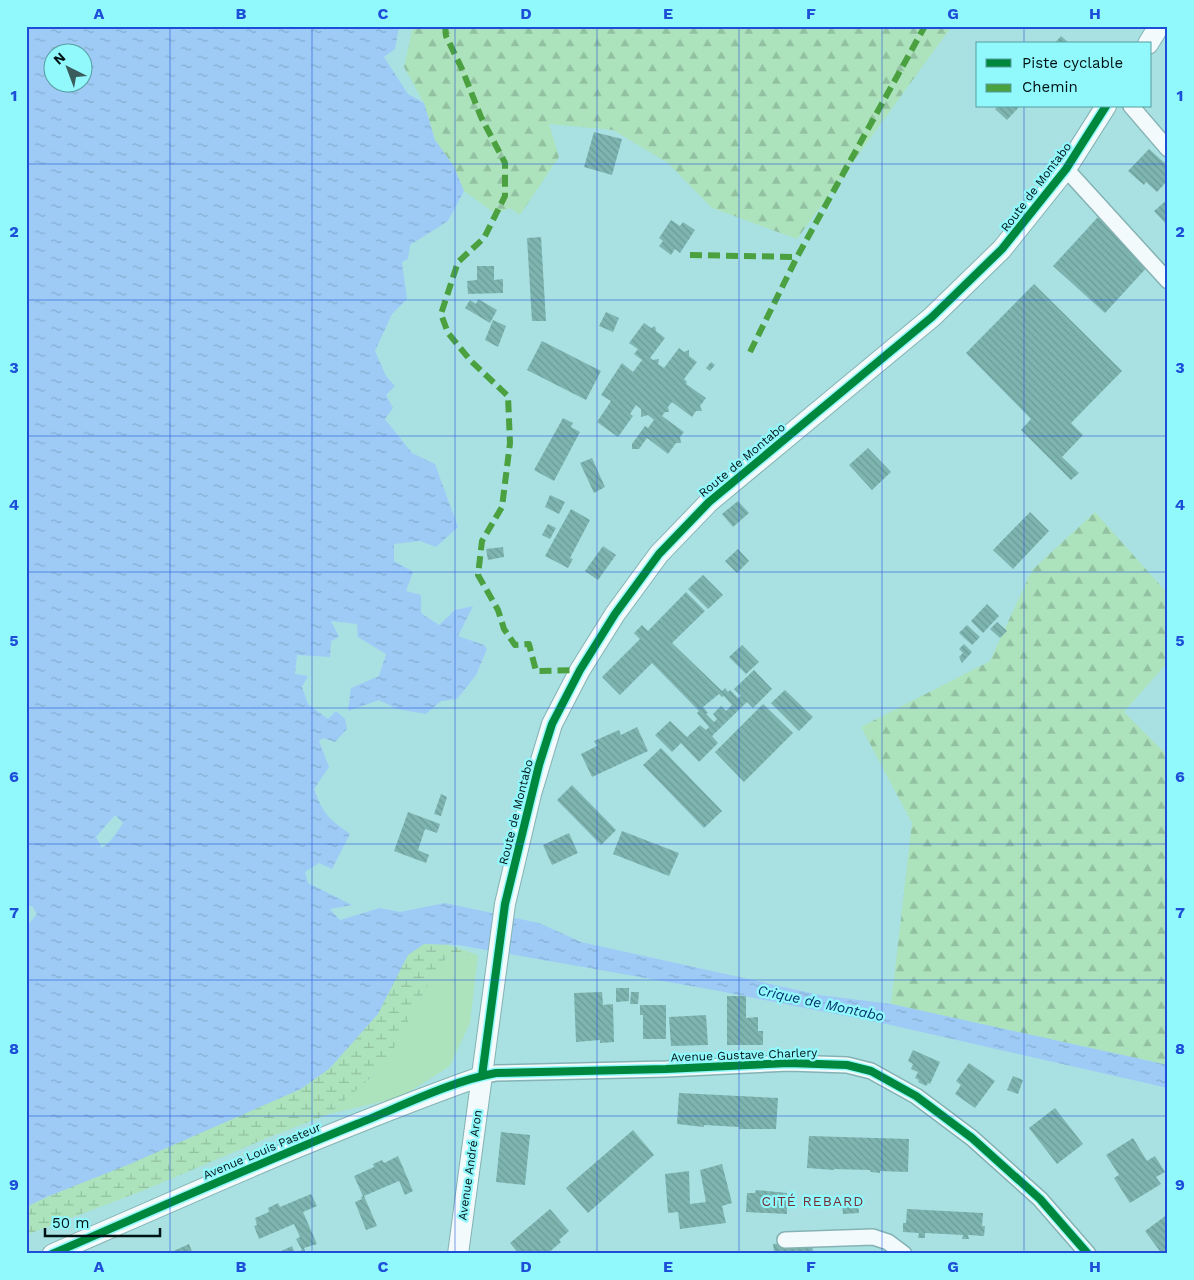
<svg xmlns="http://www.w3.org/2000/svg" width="1194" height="1280" viewBox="0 0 1194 1280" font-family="'Work Sans',sans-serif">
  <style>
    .grass { fill: #ace2bc }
    .forest { fill: url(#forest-firs) }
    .wetland { fill: url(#wetland-marsh) }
    .water { fill: url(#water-ripples); fill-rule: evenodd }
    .building { fill: url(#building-back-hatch); fill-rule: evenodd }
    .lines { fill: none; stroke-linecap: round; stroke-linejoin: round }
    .minor-casing { stroke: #85b2b4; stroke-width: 18 }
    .tertiary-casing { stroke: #85b2b4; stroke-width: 21 }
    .secondary-casing { stroke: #85b2b4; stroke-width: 22 }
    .minor { stroke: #f2fafb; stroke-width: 15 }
    .tertiary { stroke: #f2fafb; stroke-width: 19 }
    .secondary { stroke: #f2fafb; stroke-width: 20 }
    .quiet { stroke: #4ba040; stroke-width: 6; stroke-dasharray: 12 6; stroke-linecap: butt }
    .cycleway-casing { stroke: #91f8fb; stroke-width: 11 }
    .cycleway { stroke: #00873e; stroke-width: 8 }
    .grid { fill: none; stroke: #1d4ed8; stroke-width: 1; stroke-opacity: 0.55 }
    .labels { text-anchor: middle; stroke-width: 4.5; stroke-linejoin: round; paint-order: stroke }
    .street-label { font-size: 12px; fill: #001415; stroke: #91f8fb }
    .water-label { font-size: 14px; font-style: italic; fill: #05326f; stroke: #91f8fb }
    .neighbourhood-label { font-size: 14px; letter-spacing: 1px; fill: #762f35; stroke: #91f8fb }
    .neatline { fill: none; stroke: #1d4ed8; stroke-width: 2 }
    .grid-label { font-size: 16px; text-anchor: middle; font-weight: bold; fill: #1d4ed8 }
  </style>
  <defs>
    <pattern id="forest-firs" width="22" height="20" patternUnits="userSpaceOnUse" patternTransform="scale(1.25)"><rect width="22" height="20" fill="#ace2bc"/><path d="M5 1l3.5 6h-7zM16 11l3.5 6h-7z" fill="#92c1a1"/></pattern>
    <pattern id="wetland-marsh" width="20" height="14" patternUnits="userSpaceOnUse" patternTransform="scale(1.25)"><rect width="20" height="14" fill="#ace2bc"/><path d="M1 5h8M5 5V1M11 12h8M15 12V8" fill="none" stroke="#92c1a1"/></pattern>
    <pattern id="water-ripples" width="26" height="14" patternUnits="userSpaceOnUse" patternTransform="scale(1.25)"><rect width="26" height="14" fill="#9dcbf5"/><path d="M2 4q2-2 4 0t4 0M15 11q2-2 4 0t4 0" fill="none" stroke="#85add1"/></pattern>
    <pattern id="building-back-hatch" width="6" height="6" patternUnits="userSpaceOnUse" patternTransform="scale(1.25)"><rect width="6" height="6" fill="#7eb5b1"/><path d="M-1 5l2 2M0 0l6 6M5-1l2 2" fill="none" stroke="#6b9b97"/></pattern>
  </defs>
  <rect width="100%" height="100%" fill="#a9e1e3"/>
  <path class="grass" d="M478,955L470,1023L450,1066L401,1097L329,1114L384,1066L439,964L450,956Z"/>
  <path class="forest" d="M413,26H952L797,239L712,208L668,163L613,130L549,124L559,157L520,215L510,208L496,214L464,191L453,165L435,140L424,103L404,67Z
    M1095,512L1168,594V662L1124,712L1168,756V1065L891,1004L912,823L861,727L990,661L1032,570Z"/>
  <path class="wetland" d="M432,939L478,955L450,956L439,964L384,1066L329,1114L267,1138L142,1191L26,1235V1087L305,946Z"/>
  <path class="water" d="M26,26H399L395,49L384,57L408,94L424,103L435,140L453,165L464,191L448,221L410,245L408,259L402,262L407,299L392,314L375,351L386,376L395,386L386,395L393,408L385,419L412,453L435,464L458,527L436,547L420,541L394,544V561L413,572L406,591L421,595V613L439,625L455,610L473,606L458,636L484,645L487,649L476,675L457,699L441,701L426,714L397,709L379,700L348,711L351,688L379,676L386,654L358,637L357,624L331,621L339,637L331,641L330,657L297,655L295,674L308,676L302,687L308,704L328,719L336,711L345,719L347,729L335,742L323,738L319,741L329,767L314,789C324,815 327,817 350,834L332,869L319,863L305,872L308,883L352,905L330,909L340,920L380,908L400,912L445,903L539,923L581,942L820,995L891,1004L1168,1065V1088L891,1025L719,991L458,945L424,944L408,955L378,1014L330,1068L301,1089L130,1164L49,1196L26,1207V927L37,914L32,906H26ZM52,52H82V82H52ZM115,815L123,823C117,832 111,842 102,848L96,837Z"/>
  <path class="building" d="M1061,36L1070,44H1054Z
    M998,106H1020L1007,120L995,109Z
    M594,132L622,139L612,175L584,167Z
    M1149,149L1168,166V180L1157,192L1146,182L1144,185L1128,171Z
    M1168,199V226L1154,211Z
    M1098,217L1150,264L1105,313L1053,266Z
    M671,220L680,226L683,222L695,230L680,253L675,249L671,255L659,246L663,241L659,238Z
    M541,237L546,321H532L527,238Z
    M477,266H494V280L503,279V293L468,294L467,281L477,280Z
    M1034,284L1122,371L1071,423L1083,435L1062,457L1079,473L1071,480L1021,430L1031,419L966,353Z
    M478,299L497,310L490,323L465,308L470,300L476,304Z
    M606,312L619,318L613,332L599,326Z
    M493,320L506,326L498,347L485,340Z
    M644,323L651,328L655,326L656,331L665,338L650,358L653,360L659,359L658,364L664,368L679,348L684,352L689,350V356L697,362L684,379L687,382L686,384L706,398L700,406L702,411H696L692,417L672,402L668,407L669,412H665L662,416L684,432L680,437L681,443H676L668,454L647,438L639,449H632V444L645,426L648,428L654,420L648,415L641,417V409L636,405L630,414L633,416L618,437L597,422L611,401L601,395L622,363L633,372L642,360L634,354L638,349L629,343Z
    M542,341L601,371L586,400L527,370Z
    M711,362L715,365L710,371L706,368Z
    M563,418L573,423L571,427L580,432L554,481L534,470Z
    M868,448L891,472L872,490L849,465Z
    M592,458L605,487L594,493L580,463Z
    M550,495L565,502L559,514L545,507Z
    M738,501L749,513L733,527L722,514Z
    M571,509L590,520L570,558L573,559L568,568L545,556Z
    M1030,512L1049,531L1013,569L993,550Z
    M548,524L556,528L550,539L542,535Z
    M603,546L616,555L598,580L585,571Z
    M503,547L504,557L488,560L486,549Z
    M738,549L749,561L737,573L725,561Z
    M703,575L723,595L708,609L688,589Z
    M686,592L705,611L672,643L722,691L725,688L728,692L730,690L738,698L741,696L734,689L754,670L772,689L753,708L747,702L712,736L718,743L699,762L681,743L672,752L655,735L670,721L687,737L700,725L706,730L709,727L697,713L699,711L652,663L620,695L602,677L640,639L634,633L642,625L648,631ZM719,694L722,697L724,696L732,705L726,711L721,706L713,714L717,719L714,722L706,714L708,713L703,707Z
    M987,604L999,616L983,633L971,621Z
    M997,622L1007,631L1000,638L990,629Z
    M967,625L980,637L972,645L959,633Z
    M964,644L972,652L962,663L959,657L963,653L959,649Z
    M742,645L759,662L746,674L729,657Z
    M785,690L813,717L799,731L771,703Z
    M763,704L793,733L744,782L715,752Z
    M637,727L648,751L592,777L581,754L597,746L594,741L619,730L621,735Z
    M661,748L722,811L704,828L643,765Z
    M572,785L616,830L601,845L557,800Z
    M441,794L447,797L441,816L434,814Z
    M408,812L440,824L437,833L425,829L418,850L429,855L426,863L394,851Z
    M622,831L679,853L669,876L613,854Z
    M569,833L578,853L552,865L543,845Z
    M616,988H629V1001L616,1002Z
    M602,992L603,1005L613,1004L614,1042L600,1043V1040L576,1042L574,993Z
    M631,992H639L638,1004H630Z
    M727,996H746V1018L758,1017V1031H763V1045H727Z
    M640,1005H666V1039H643V1015H640Z
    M706,1015L708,1045L671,1046L669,1017Z
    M913,1050L940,1062L930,1084L928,1083L926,1086L918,1082L919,1080L915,1078L918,1072L911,1069L913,1064L908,1061Z
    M969,1063L995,1081L975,1108L955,1094L961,1085L956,1081Z
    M1013,1076L1023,1080L1018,1094L1007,1090Z
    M679,1093L778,1098L776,1129H739V1127L704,1125V1127L677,1124Z
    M1055,1108L1083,1144L1057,1164L1029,1128Z
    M633,1130L654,1155L588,1213L566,1188Z
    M501,1132L530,1135L525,1185L496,1182Z
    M809,1136L909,1139L908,1172L880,1171V1173L871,1172L870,1170L834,1169V1170L807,1168Z
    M1133,1138L1147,1161L1155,1156L1165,1172L1156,1177L1161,1184L1130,1203L1114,1178L1119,1175L1106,1155Z
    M398,1156L413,1191L405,1195L399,1181L364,1196L377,1226L366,1230L355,1202L362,1199L361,1197L363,1196L354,1176L374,1167L373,1164L382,1160L384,1163Z
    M722,1164L732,1203L722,1206L726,1223L680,1229L678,1212L668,1213L665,1174L689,1171L690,1204L706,1202L700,1170Z
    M756,1190L787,1193V1214L746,1212L747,1193H755Z
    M311,1194L317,1206L303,1212L317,1244L304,1248L306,1253L304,1254H275L292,1246L295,1253L302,1250L296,1239L300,1237L294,1224L259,1239L254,1226L257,1225L255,1218L269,1212L268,1208L278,1203L280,1207Z
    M858,1200L859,1213L843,1214L842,1202Z
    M550,1209L569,1231L559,1240L561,1242L547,1254H519L510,1243Z
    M907,1209L983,1213L982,1226H985L984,1236L968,1235L969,1239H962L963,1235L925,1233V1238H918L919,1233L903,1232V1223H906Z
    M1168,1214V1254H1162L1145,1231Z
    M812,1241L813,1254H781V1251H774L773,1244Z
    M189,1244L193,1254H167Z"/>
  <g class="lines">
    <g class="minor-casing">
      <path id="minor" d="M1131,106L1168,149
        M1066,169L1168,281
        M482,1076L496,1073L666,1069L789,1063L847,1065L871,1071L916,1096L972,1138L1040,1199L1088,1254
        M785,1240L873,1237L888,1242L904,1254"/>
    </g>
    <g class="tertiary-casing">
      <path id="tertiary" d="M52,1254C194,1192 336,1128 482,1076"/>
    </g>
    <g class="secondary-casing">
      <path id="secondary" d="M1148,44L1159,26
        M458,1254L505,904L531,794L552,724L580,670L615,614L659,554L709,502L932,317L1002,249L1066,169L1106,106"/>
    </g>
    <use href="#minor" class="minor"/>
    <use href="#tertiary" class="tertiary"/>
    <use href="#secondary" class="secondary"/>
    <path class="quiet" d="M445,26L446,36L462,69L481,117L505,163V196L484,238L458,262L441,314L448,333L471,361L508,396L510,443L502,507L482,541L478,575L498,610L504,629L515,645L529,644L536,671L580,670
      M690,255L797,257
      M750,352L797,257L925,26"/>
    <g class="cycleway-casing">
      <path id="cycleway" d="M482,1076L505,904L539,765L552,724L580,670L615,614L659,554L709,502L932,317L1002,249L1066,169L1106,106
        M52,1254C154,1210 255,1165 357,1124C400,1107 451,1081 496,1073L666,1069L789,1063L847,1065L871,1071L916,1096L972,1138L1040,1199L1088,1254"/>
    </g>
    <use href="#cycleway" class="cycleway"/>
  </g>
  <path class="grid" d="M170,26V1254M312,26V1254M455,26V1254M597,26V1254M739,26V1254M882,26V1254M1024,26V44M1024,106V1254M26,164H1168M26,300H1168M26,436H1168M26,572H1168M26,708H1168M26,844H1168M26,980H1168M26,1116H1168"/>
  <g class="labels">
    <g class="street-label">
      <text transform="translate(1036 187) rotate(-53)" y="4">Route de Montabo</text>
      <text transform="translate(742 460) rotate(-40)" y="4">Route de Montabo</text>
      <text transform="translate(516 812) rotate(-76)" y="4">Route de Montabo</text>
      <text transform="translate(744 1055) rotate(-2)" y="4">Avenue Gustave Charlery</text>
      <text transform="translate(262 1151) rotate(-23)" y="4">Avenue Louis Pasteur</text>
      <text transform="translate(470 1165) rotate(-82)" y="4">Avenue André Aron</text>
    </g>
    <g class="water-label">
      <text transform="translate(821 1003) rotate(12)" y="5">Crique de Montabo</text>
    </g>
    <g class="neighbourhood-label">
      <text x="813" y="1206">CITÉ REBARD</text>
    </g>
  </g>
  <rect width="1194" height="1280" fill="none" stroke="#91f8fb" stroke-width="55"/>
  <rect x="976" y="42" width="175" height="65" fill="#91f8fb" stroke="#579d9f"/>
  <rect x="986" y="59" width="25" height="8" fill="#00873e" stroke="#579d9f"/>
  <text x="1022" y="68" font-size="15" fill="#001415">Piste cyclable</text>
  <rect x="986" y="84" width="25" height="8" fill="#4ba040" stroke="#579d9f"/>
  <text x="1022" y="92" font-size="15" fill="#001415">Chemin</text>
  <g transform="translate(68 68) rotate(318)"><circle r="24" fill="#91f8fb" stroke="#579d9f"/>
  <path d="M0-4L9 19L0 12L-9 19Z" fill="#3b5c5d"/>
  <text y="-8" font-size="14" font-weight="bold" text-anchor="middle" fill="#001415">N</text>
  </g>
  <path d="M45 1228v8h115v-8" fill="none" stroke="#001415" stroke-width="2.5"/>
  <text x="52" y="1228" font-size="15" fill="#001415" stroke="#91f8fb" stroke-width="4" paint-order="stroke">50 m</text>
  <rect x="28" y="28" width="1138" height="1224" class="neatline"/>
  <g class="grid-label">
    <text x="99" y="19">A</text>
    <text x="241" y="19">B</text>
    <text x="383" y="19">C</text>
    <text x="526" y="19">D</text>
    <text x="668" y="19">E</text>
    <text x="811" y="19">F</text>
    <text x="953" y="19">G</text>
    <text x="1095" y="19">H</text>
    <text x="14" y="101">1</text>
    <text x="1180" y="101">1</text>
    <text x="14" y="237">2</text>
    <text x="1180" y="237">2</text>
    <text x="14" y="373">3</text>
    <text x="1180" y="373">3</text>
    <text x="14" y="510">4</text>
    <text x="1180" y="510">4</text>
    <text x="14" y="646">5</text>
    <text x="1180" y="646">5</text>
    <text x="14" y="782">6</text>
    <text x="1180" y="782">6</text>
    <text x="14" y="918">7</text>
    <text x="1180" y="918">7</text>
    <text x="14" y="1054">8</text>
    <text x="1180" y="1054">8</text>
    <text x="14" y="1190">9</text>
    <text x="1180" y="1190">9</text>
    <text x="99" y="1272">A</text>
    <text x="241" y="1272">B</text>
    <text x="383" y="1272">C</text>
    <text x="526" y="1272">D</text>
    <text x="668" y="1272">E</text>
    <text x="811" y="1272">F</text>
    <text x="953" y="1272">G</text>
    <text x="1095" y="1272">H</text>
  </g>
</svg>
